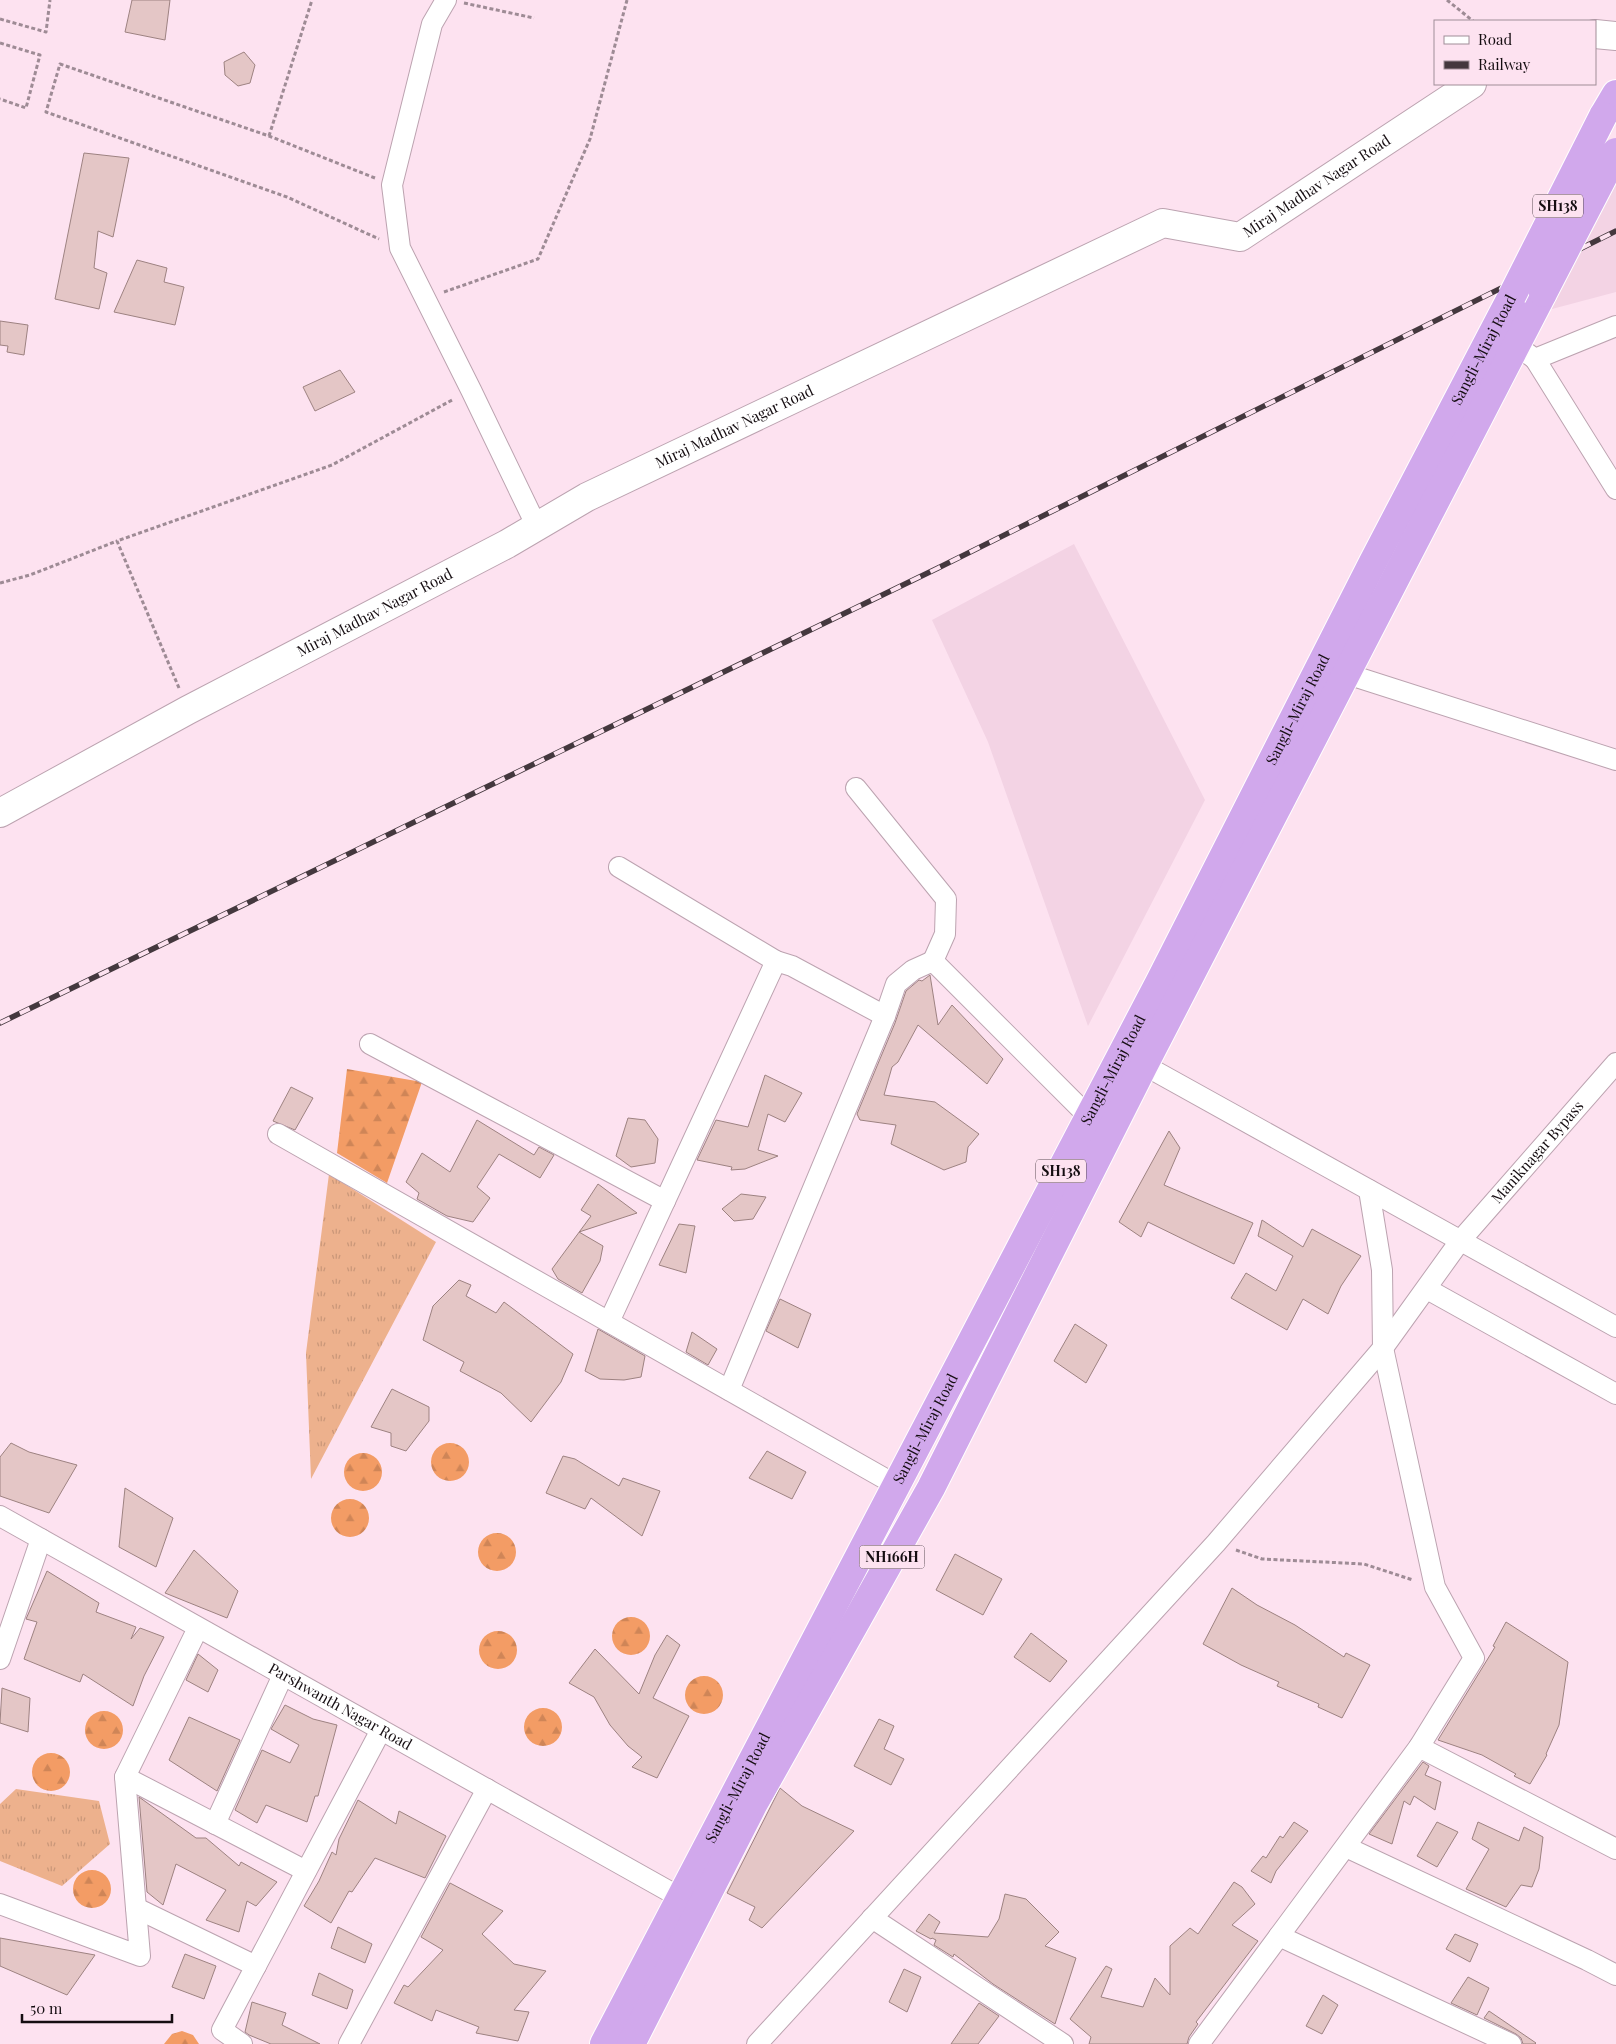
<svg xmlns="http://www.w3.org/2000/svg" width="1616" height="2044" viewBox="0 0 1616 2044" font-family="'Playfair Display',serif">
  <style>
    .built { fill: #f3d3e4 }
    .grass { fill: url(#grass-tufts) }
    .forest { fill: url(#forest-firs) }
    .building { fill: #e4c6c6; stroke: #9d8281 }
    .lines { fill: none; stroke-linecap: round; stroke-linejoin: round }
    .street-casing { stroke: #bca3b0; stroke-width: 22 }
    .secondary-casing { stroke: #bca3b0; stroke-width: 30 }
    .highway-casing { stroke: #fff; stroke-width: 30 }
    .path { stroke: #9e8b95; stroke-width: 3; stroke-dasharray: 4 2.5; stroke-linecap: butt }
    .street { stroke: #fff; stroke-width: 20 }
    .secondary { stroke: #fff; stroke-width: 28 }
    .highway { stroke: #d1a8ec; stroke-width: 28 }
    .rail-casing { stroke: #44383e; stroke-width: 5.5 }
    .rail { stroke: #fde2f0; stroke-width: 4; stroke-dasharray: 11; stroke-linecap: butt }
    .highway-bridge-casing { stroke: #fff; stroke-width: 30; stroke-linecap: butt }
    .highway-bridge { stroke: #d1a8ec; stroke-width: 28 }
    .labels { text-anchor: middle; stroke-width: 4; stroke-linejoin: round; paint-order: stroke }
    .shield { fill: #fde2f0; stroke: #5b4d54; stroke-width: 1 }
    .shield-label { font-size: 14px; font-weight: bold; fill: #150d11 }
    .street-label { font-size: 15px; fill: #150d11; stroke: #fde2f0 }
  </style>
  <defs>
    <pattern id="grass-tufts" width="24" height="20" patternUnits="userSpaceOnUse" patternTransform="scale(1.25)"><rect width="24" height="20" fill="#edb18d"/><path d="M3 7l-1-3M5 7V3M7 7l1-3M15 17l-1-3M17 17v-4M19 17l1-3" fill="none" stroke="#ca9779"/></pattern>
    <pattern id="forest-firs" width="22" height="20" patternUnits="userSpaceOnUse" patternTransform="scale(1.25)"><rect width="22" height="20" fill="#f39c65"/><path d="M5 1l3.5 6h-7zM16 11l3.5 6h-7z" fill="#cf8557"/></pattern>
  </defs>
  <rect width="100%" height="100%" fill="#fde2f0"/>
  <path class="built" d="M1616,166V292L1537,313Z
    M1074,544L1205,800L1088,1026L988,742L932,620Z"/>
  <path class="grass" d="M329,1174L436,1242L311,1479L306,1353Z
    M16,1789L99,1801L110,1844L62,1886L0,1861V1804Z"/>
  <path class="forest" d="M347,1069L422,1082L387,1183L337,1153Z
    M431 1462a19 19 0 1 1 38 0a19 19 0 1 1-38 0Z
    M344 1472a19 19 0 1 1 38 0a19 19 0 1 1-38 0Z
    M331 1518a19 19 0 1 1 38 0a19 19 0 1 1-38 0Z
    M478 1552a19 19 0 1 1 38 0a19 19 0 1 1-38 0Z
    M612 1636a19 19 0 1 1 38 0a19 19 0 1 1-38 0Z
    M479 1650a19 19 0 1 1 38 0a19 19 0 1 1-38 0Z
    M685 1695a19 19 0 1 1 38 0a19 19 0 1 1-38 0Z
    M524 1727a19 19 0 1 1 38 0a19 19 0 1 1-38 0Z
    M85 1730a19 19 0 1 1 38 0a19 19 0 1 1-38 0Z
    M32 1772a19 19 0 1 1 38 0a19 19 0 1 1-38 0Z
    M73 1889a19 19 0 1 1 38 0a19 19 0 1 1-38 0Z
    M182,2031L193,2035L199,2044H164L172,2034Z"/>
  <path class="building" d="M132,0H170L165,40L125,32Z
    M244,52L255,65L250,83L238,86L225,75L224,62Z
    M84,153L129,158L113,237L98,231L94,268L107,273L99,309L55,299Z
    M137,260L167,268L164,282L184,287L175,325L114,312Z
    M0,321L28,325L24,355L7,352L8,346L0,345Z
    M340,370L355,392L315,411L303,387Z
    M930,975L938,1025L952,1005L1003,1059L987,1084L918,1025L898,1062L892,1067L884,1095L935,1102L979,1134L968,1147L966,1162L944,1170L891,1144L896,1125L860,1120L857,1114L895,1023L906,991L919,980L922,981Z
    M765,1075L802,1093L785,1122L768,1114L758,1150L778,1156L745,1169L731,1170L732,1167L697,1160L716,1120L748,1127Z
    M291,1087L313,1098L295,1130L273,1121Z
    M628,1118L645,1120L658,1139L655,1163L631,1167L616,1156Z
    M477,1120L534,1155L539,1147L554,1155L540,1178L499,1154L477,1187L490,1198L473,1222L447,1216L417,1199L419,1193L406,1182L422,1153L450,1172Z
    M1169,1131L1180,1148L1164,1185L1253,1223L1234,1264L1148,1222L1141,1237L1119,1222Z
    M598,1184L637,1213L579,1232L603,1246L600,1261L582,1293L558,1279L552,1269L591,1216L581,1210Z
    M741,1194L766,1197L753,1219L734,1221L722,1209Z
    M1262,1220L1303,1247L1312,1229L1361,1256L1341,1286L1328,1314L1303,1299L1287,1330L1231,1298L1246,1273L1276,1291L1293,1256L1258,1236Z
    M679,1224L695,1226L686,1273L659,1265Z
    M459,1280L471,1285L466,1296L496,1313L504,1302L573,1354L561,1382L531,1422L501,1393L460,1371L464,1362L423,1340L433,1306Z
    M780,1299L811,1314L798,1348L766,1331Z
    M1075,1324L1107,1345L1086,1383L1054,1361Z
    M598,1329L645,1356L641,1377L624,1380L600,1379L585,1371Z
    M692,1332L717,1349L708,1365L686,1352Z
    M392,1389L429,1407V1421L406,1451L391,1446V1433L371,1427Z
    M11,1443L29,1452L77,1465L49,1513L0,1496V1457Z
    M767,1451L806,1472L792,1499L749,1478Z
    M563,1456L575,1459L619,1486L623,1478L660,1491L642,1536L591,1498L585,1509L546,1493Z
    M125,1488L173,1518L156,1567L119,1547Z
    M194,1550L238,1591L227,1618L165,1593Z
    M955,1554L1002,1579L983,1615L936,1590Z
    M47,1571L99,1603L96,1612L136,1627L131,1639L140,1628L164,1637L144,1676L133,1706L83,1674L80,1682L24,1659L37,1622L26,1619Z
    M1232,1588L1257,1605L1295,1625L1344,1657L1346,1653L1370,1665L1342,1718L1318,1707L1319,1704L1277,1686L1279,1682L1241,1665L1203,1644Z
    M1506,1622L1568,1662L1559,1725L1546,1754L1547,1755L1530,1784L1514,1776L1516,1774L1482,1755L1438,1740L1495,1647L1493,1646Z
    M1031,1633L1067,1661L1050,1682L1014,1657Z
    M667,1635L680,1645L653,1698L689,1716L657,1778L632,1767L642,1757L628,1746L610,1725L594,1697L569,1683L595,1649L639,1694L655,1655Z
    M198,1654L218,1670L208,1692L186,1680Z
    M2,1688L30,1698L28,1732L0,1723Z
    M285,1705L313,1719L337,1725L318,1796H315L307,1822L266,1805L257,1823L235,1810L262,1750L290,1763L299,1745L271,1729Z
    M189,1717L240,1740L217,1791L169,1760Z
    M879,1719L894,1726L884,1749L904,1759L891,1785L854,1766Z
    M1423,1762L1429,1766L1425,1775L1441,1782L1435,1810L1414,1796L1410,1805L1404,1801L1392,1844L1369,1834Z
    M780,1788L802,1806L854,1831L762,1928L749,1920L755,1907L727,1893Z
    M139,1797L196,1838H206L239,1866L241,1862L277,1882L256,1906L247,1901L239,1932L206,1920L226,1890L176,1864L163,1905L147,1892Z
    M358,1800L396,1824L399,1811L446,1836L425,1878L375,1858L352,1892L349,1891L331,1923L304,1906L319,1881L332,1852L336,1855L339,1839Z
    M1294,1822L1308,1831L1276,1871L1271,1883L1251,1871L1263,1856L1266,1858L1280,1836L1283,1838Z
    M1437,1822L1458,1832L1437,1867L1417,1856Z
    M1478,1822L1519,1841L1524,1827L1543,1837L1539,1869L1532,1887L1521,1885L1506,1907L1466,1889L1489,1849L1472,1839Z
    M1234,1882L1242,1887L1255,1904L1232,1925L1258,1941L1196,2022L1198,2024L1189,2037L1187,2044H1089L1091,2037L1070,2019L1106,1966L1112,1969L1101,1997L1143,2007L1155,1978L1170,1995V1946L1190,1928L1198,1934Z
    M450,1883L503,1911L482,1934L514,1964L546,1971L514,2010L529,2012L518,2041L476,2033L479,2027L436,2010L432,2021L394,2003L404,1985L408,1987L443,1950L421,1937Z
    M1005,1894L1026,1899L1059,1932L1045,1946L1076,1958L1055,2024L993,1984L954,1954L953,1957L934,1945L936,1940L932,1938L931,1939L916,1931L929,1914L940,1922L934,1933L988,1937L999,1919Z
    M338,1927L372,1944L365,1963L331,1948Z
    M1455,1934L1478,1944L1470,1962L1446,1949Z
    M0,1938L95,1955L67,1995L0,1966Z
    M185,1954L216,1966L204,1999L172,1987Z
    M904,1969L921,1977L907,2012L889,2002Z
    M319,1973L353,1990L347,2009L312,1995Z
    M1468,1977L1489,1988L1477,2015L1451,2003Z
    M1323,1995L1338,2005L1322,2034L1306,2026Z
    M252,2002L286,2013L282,2025L320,2044H271L249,2035L245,2032Z
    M979,2003L999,2016L978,2044H951Z
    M1489,2011L1536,2043L1535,2044H1523L1521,2038L1516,2034L1484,2018Z"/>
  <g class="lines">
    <g class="street-casing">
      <g id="street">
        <path d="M446,0L432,24L392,185L400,248L471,390L536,525"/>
        <path d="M1524,351L1535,359L1616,326"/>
        <path d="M1535,359L1616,489"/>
        <path d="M1347,674L1616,760"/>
        <path d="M856,788L946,899L945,934L933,961"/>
        <path d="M619,867L776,961"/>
        <path d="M370,1044L665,1201"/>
        <path d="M1144,1065L1616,1327"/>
        <path d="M278,1134L896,1485"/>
        <path d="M1427,1289L1616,1394"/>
        <path d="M609,1322L776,961L792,966L885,1016"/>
        <path d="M729,1390L885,1016L896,984L913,970L933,961L1089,1117"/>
        <path id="s1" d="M0,1516L681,1898"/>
        <path d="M0,1659L41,1539"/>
        <path d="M1419,1747L1616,1849"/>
        <path d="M125,1777L306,1871"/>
        <path d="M215,1824L283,1675"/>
        <path d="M1346,1847L1587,1960L1616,1975"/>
        <path d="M0,1904L140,1956L125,1777L198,1628"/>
        <path d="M136,1908L256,1966"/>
        <path d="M872,1918L1063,2044"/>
        <path d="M1279,1936L1511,2044"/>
        <path d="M242,2044L222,2030L381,1730"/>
        <path d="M349,2044L487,1789"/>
        <path id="s2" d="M757,2044L1216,1543L1383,1348L1460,1241L1616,1063"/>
        <path d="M1199,2044L1419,1747L1474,1658L1435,1587L1383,1348L1382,1270L1369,1190"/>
      </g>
    </g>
    <g class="secondary-casing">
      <g id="secondary">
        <path d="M1595,34L1616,36"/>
        <path id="s3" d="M0,813L188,710L507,544L587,497L1163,223L1240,237L1472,84"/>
      </g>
    </g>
    <g class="highway-casing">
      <g id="highway">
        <path d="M1603,116L1616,94"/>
        <path id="s4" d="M604,2044L1160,981L1373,562L1512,296"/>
        <path d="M631,2044L753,1805L931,1488L1144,1065L1543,293"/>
      </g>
    </g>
    <path class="path" d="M1447,0L1473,21
      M464,3L534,18
      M0,19L46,32L50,0
      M0,43L40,55L26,108L0,99
      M269,136L312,0
      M375,178L269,136L60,64L46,112L287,197L379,239
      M444,292L538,259L590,139L627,0
      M0,583L30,575L117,541
      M179,688L117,541L332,465L454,399
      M1236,1550L1262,1559L1364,1564L1413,1580"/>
    <use href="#street" class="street"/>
    <use href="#secondary" class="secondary"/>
    <use href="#highway" class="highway"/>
    <g class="rail-casing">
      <path id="rail" d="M0,1023L938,568L1616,231"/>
    </g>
    <use href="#rail" class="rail"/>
    <g class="highway-bridge-casing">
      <path id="highway-bridge" d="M1543,293L1616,152
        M1512,296L1603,116"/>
    </g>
    <use href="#highway-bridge" class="highway-bridge"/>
  </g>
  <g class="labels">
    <g class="shield">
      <rect x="1533" y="194.5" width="50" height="23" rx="4"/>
      <rect x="1036" y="1159.5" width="50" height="23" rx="4"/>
      <rect x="859.5" y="1545.5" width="65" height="23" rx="4"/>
    </g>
    <g class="shield-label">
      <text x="1558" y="211">SH138</text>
      <text x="1061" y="1176">SH138</text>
      <text x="892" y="1562">NH166H</text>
    </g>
    <g class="street-label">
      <text dy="5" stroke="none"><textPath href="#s3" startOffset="1475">Miraj Madhav Nagar Road</textPath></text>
      <text dy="5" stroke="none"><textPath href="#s4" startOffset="1909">Sangli-Miraj Road</textPath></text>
      <text dy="5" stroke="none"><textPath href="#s3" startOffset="830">Miraj Madhav Nagar Road</textPath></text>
      <text dy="5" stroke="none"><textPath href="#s3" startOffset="425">Miraj Madhav Nagar Road</textPath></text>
      <text dy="5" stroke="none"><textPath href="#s4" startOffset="1504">Sangli-Miraj Road</textPath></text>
      <text dy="5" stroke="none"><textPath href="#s4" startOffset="1099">Sangli-Miraj Road</textPath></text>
      <text dy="5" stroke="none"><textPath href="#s2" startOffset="1186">Maniknagar Bypass</textPath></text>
      <text dy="5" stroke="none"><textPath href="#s4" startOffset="694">Sangli-Miraj Road</textPath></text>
      <text dy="5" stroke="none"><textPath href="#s1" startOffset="390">Parshwanth Nagar Road</textPath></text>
      <text dy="5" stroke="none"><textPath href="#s4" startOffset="289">Sangli-Miraj Road</textPath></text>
    </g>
  </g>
  <rect x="1434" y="20" width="162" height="65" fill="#fde2f0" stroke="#a08d97"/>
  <rect x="1444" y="36" width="25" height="8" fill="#ffffff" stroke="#a08d97"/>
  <text x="1478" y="45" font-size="15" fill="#150d11">Road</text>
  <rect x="1444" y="61" width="25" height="8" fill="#44383e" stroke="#a08d97"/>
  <text x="1478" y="70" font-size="15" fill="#150d11">Railway</text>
  <path d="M22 2014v8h150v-8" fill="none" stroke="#150d11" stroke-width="2.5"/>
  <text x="30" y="2014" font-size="15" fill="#150d11" stroke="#fde2f0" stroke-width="4" paint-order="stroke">50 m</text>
</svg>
